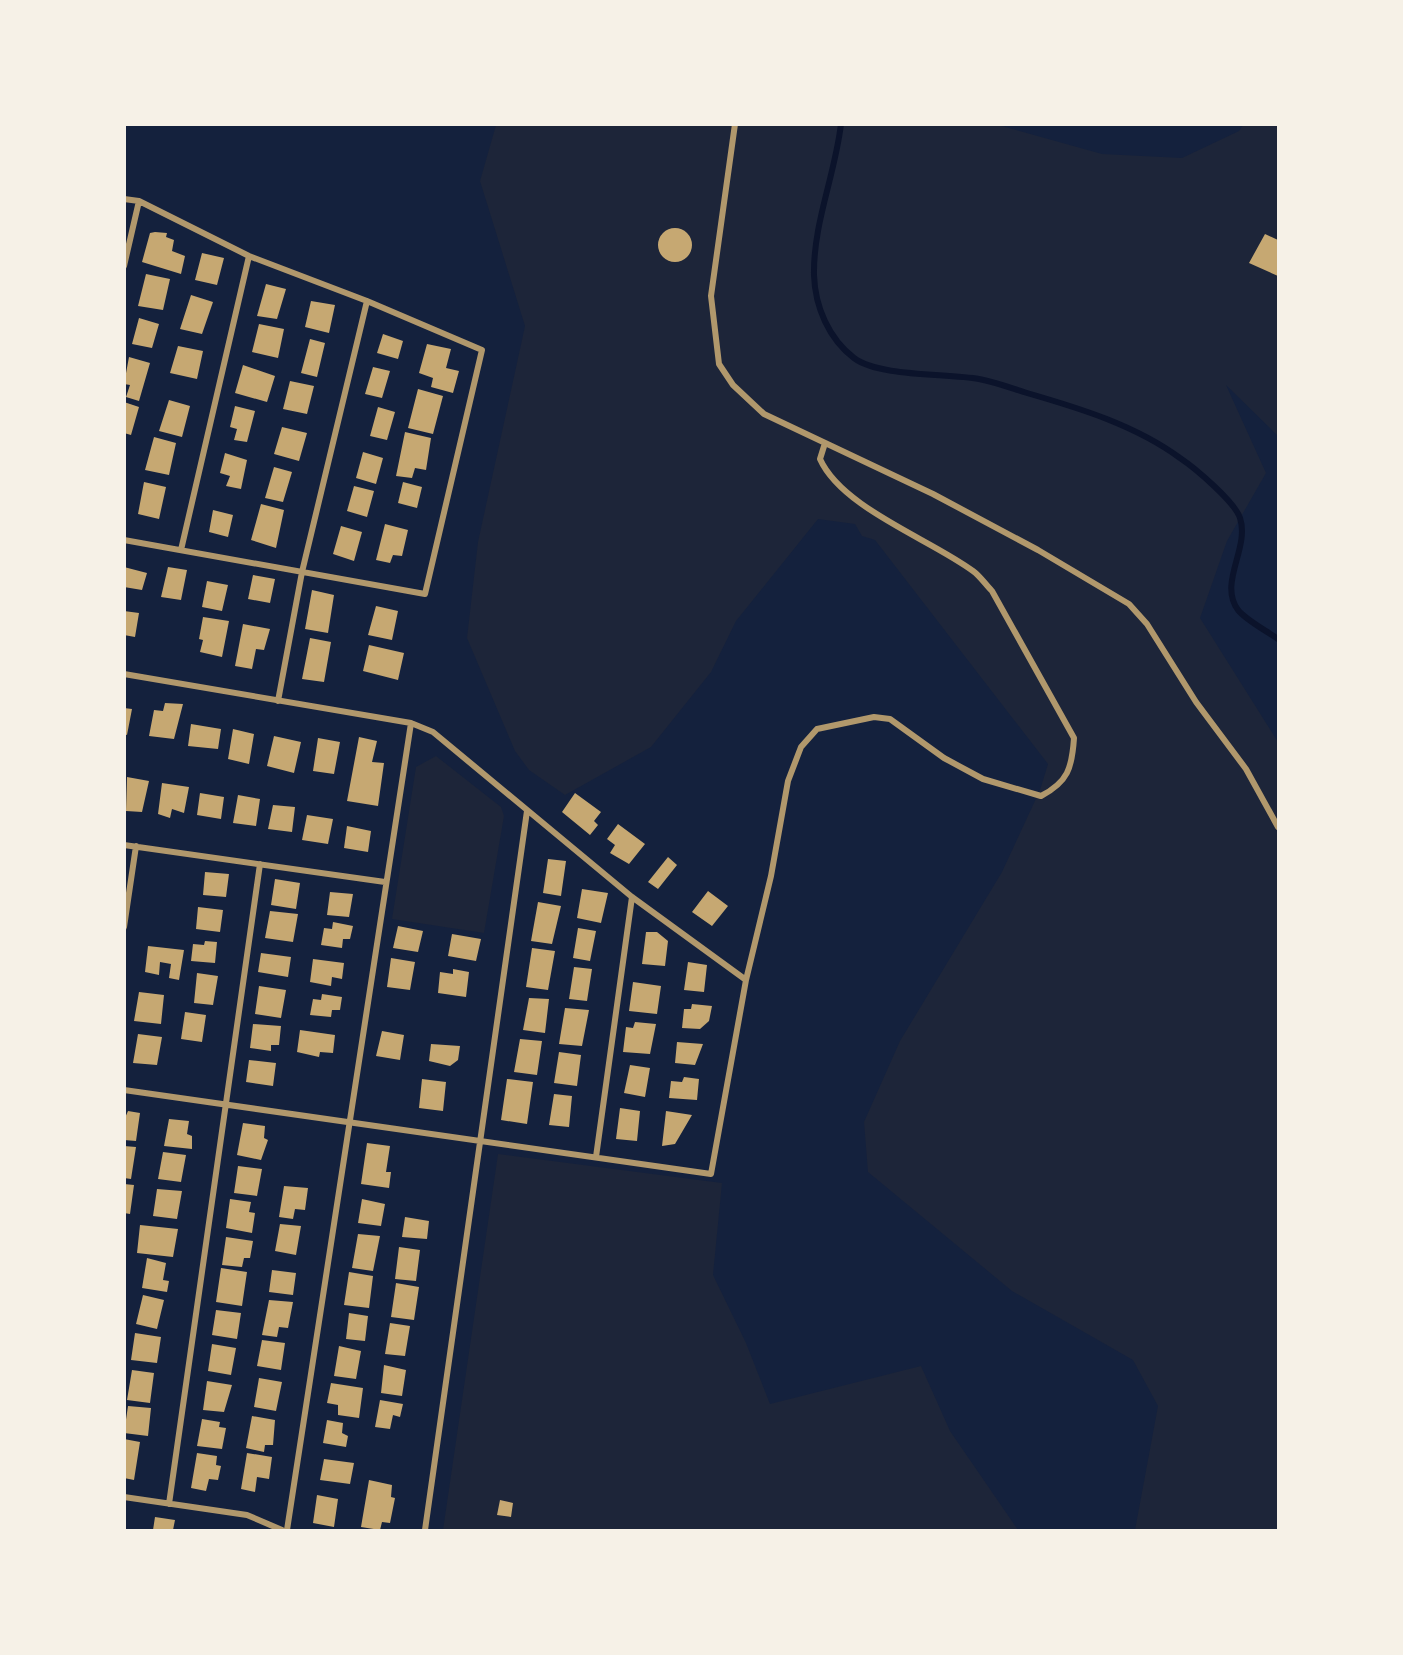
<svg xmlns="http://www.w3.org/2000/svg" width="1403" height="1655" viewBox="0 0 1403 1655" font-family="Mulish,sans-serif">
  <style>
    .green { fill: #1d2539 }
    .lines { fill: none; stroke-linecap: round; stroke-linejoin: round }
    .stream { stroke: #0b132b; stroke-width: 6 }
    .building { fill: #c6a872 }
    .minor { stroke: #b1986c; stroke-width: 6 }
  </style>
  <rect width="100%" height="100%" fill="#14213d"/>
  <path class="green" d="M496,125H998L1102,154L1182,158L1239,131L1243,125H1278V436L1226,385L1266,473L1227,541L1200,618L1278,742V1530H1135L1158,1406L1133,1360L1012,1291L868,1172L864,1122L900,1041L1002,872L1040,790L1048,764L875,540L862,536L855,524L818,519L736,621L711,672L651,747L565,795L529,770L515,751L467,638L478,542L525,326L480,181Z
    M436,756L501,807L504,816L484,933L392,919L416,767Z
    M498,1154L722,1183L713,1275L746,1343L770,1404L921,1366L950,1431L1018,1530H443Z"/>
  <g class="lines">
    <path class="stream" d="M841,124C835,175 813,224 814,275C815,307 829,339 854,358C879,377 947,373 979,379C995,382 1011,388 1027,393C1079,408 1135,425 1180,458C1195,468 1235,502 1240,518C1250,548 1218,583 1238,610C1247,621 1267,631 1278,639"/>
  </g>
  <path class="building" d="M658 245a17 17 0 1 1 34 0a17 17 0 1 1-34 0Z
    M155,232L167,233L166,237L174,240L172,251L185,256L181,274L142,262L150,233Z
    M1265,234L1278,240V276L1249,263Z
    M202,253L224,258L217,285L195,280Z
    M146,274L170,279L163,310L138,306Z
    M266,284L286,289L277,319L257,316Z
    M191,295L213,302L202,334L180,329Z
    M311,301L335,305L329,333L305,327Z
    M139,318L159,324L152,348L132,344Z
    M259,324L284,329L278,358L252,352Z
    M383,334L403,341L398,359L377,353Z
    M310,339L325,343L317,377L301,373Z
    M427,344L451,349L446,368L459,371L453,393L431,387L433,378L419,373Z
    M178,346L203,351L197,379L170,373Z
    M129,357L150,363L139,401L126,397L130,385L124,384Z
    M243,365L275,376L267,402L235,393Z
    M373,367L390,371L382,398L365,394Z
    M290,381L314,386L307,414L283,409Z
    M418,389L443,396L433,434L408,428Z
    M169,400L190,406L182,437L159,431Z
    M124,402L139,407L131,435L124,433Z
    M235,406L255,411L247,442L234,440L237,429L230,427Z
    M378,407L395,412L387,440L370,436Z
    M282,427L307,433L299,461L274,454Z
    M405,432L431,438L426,470L415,468L412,478L396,476Z
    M154,437L176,443L169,475L145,470Z
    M363,452L383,458L376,484L356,478Z
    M225,453L247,460L241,489L226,486L230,476L220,473Z
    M274,467L292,472L283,502L265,498Z
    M144,482L166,487L159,519L138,514Z
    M403,482L422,487L417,508L398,503Z
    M354,486L374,491L367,517L347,511Z
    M261,504L284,510L276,548L251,540Z
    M213,510L233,515L228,537L209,532Z
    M385,524L408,530L402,556L393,555L390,563L376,560Z
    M341,526L362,532L354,561L333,554Z
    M124,567L147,573L142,590L124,587Z
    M168,567L187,570L181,600L161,597Z
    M253,575L275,579L270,603L248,599Z
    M207,581L228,585L222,611L202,607Z
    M312,590L334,595L328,633L305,629Z
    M376,606L398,611L392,640L368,635Z
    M124,611L139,613L135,637L124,635Z
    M203,617L229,621L222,657L200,652L203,640L199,639Z
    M243,624L270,629L264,650L256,649L252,669L235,666Z
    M310,638L331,642L324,682L302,679Z
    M369,645L404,653L398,680L363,671Z
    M165,703L183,704L174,739L149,736L154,710L163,711Z
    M124,708L132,709L127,735L124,734Z
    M191,724L221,729L218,749L188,746Z
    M233,729L254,734L249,764L228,759Z
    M274,736L301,742L294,773L267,766Z
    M359,737L377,741L372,762L384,763L378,806L347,801Z
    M318,738L340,742L334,774L313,771Z
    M127,777L149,781L142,812L126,811Z
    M162,783L189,787L184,813L172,809L170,818L158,814Z
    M200,793L224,797L221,819L197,815Z
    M575,793L601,812L594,821L598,825L590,835L562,812Z
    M238,795L260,799L256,826L233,823Z
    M273,805L295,807L292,832L268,829Z
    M307,815L333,819L328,844L302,840Z
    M618,824L645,844L629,864L610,853L615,845L607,839Z
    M347,826L371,831L368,852L344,848Z
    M668,857L677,865L658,889L648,882Z
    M548,859L566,861L561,896L543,893Z
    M205,872L229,874L226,897L203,895Z
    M275,879L300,883L296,909L271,905Z
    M582,889L608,893L601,923L577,918Z
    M708,891L728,906L712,926L692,912Z
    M330,892L353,894L349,917L327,915Z
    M538,902L561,906L552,944L531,941Z
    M198,907L223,910L220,932L196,929Z
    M270,911L298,914L293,942L265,938Z
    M333,922L353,926L350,939H343L342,948L321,945L324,928L332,929Z
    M398,926L423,931L418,952L393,948Z
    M578,928L596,931L590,961L573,958Z
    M646,932H657L668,941L665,966L642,964Z
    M452,934L481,939L476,961L448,956Z
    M205,941L217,942L215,963L191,961L193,944L204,945Z
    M148,946L184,950L179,980L169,978L171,964L160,962L159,975L145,972Z
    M532,948L555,951L548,990L526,987Z
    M261,953L291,957L288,977L258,972Z
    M391,958L415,962L410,990L387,987Z
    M313,959L344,963L342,979L332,977L331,986L310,982Z
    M688,962L707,965L704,992L684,990Z
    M574,967L592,969L587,1001L569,999Z
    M453,969L469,972L466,997L438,993L440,972L453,974Z
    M197,973L218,976L213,1005L194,1003Z
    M633,982L661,986L657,1014L629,1011Z
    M259,986L286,990L281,1018L255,1014Z
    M139,992L164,995L161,1024L134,1021Z
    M322,994L342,997L340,1010H332L331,1017L310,1015L313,999L321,1000Z
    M529,998L549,999L545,1033L523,1030Z
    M692,1004L712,1006L709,1021L700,1029L682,1028L684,1009H691Z
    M565,1008L589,1010L582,1046L559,1044Z
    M185,1012L206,1015L202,1042L181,1039Z
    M635,1022L656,1024L650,1054L623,1052L626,1027L633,1028Z
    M253,1024L281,1026L279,1045H271V1051L250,1048Z
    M300,1030L335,1035L333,1053L320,1052L319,1057L297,1052Z
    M382,1031L404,1035L400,1060L376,1056Z
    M138,1034L162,1037L157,1065L133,1063Z
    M520,1039L542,1041L537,1075L514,1072Z
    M677,1042L703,1044L695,1065L675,1063Z
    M431,1044L460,1046L458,1060L450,1066L429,1061Z
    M559,1052L581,1055L577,1086L554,1083Z
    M249,1060L276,1063L273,1086L246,1082Z
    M630,1065L650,1068L645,1097L624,1093Z
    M684,1077L699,1079L697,1100L669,1098L671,1081L682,1082Z
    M422,1079L446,1082L443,1111L419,1108Z
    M507,1079L533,1082L527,1124L501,1120Z
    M554,1094L572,1096L569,1127L549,1125Z
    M620,1108L640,1111L637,1141L616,1139Z
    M128,1111L140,1113L136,1141L124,1140V1120Z
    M666,1111L692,1115L675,1144L662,1146Z
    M169,1119L189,1121L187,1134L192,1136V1149L164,1146Z
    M243,1123L265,1126L264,1138L268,1140L261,1160L237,1155Z
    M367,1143L390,1146L386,1172H391L389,1188L361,1184Z
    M124,1146L136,1147L131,1179L124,1178Z
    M163,1152L186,1155L181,1182L158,1179Z
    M238,1166L262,1169L257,1196L234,1193Z
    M124,1184L134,1185L130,1214L124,1213Z
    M284,1186L308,1188L305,1210L295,1209L293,1219L279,1217Z
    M157,1189L182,1191L177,1219L153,1216Z
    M230,1199L251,1202L249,1212L255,1213L252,1233L226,1228Z
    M362,1199L385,1204L381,1226L358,1223Z
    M405,1217L429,1221L427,1239L402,1237Z
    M280,1224L301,1226L296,1255L275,1251Z
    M140,1225L178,1229L173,1257L137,1253Z
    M358,1234L380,1236L373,1271L352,1268Z
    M226,1237L253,1241L250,1258H244L242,1267L222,1265Z
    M399,1247L420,1250L416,1281L395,1279Z
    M147,1258L166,1263L163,1280L169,1281L167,1292L142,1288Z
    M221,1268L247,1272L242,1306L216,1302Z
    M272,1270L296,1273L293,1295L269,1292Z
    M349,1272L373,1276L369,1308L344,1305Z
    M396,1283L419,1287L414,1320L391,1317Z
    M143,1295L164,1300L157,1329L136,1324Z
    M269,1300L293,1302L288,1328L279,1327L277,1337L262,1335Z
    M216,1310L241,1313L237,1339L212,1335Z
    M349,1313L368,1316L365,1341L346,1339Z
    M390,1323L410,1326L405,1356L385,1354Z
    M135,1333L161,1337L157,1363L131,1360Z
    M262,1340L285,1343L281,1370L257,1366Z
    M212,1344L236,1348L231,1375L208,1371Z
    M339,1346L361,1351L356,1379L334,1376Z
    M384,1365L406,1370L402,1396L381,1393Z
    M132,1370L154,1373L150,1403L127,1400Z
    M259,1378L282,1382L276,1411L254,1407Z
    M207,1381L232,1385L224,1412L203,1410Z
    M331,1383L363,1388L359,1418L338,1415V1405L327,1403Z
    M380,1400L403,1404L400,1417L393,1415L390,1429L375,1427Z
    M128,1406L151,1408L148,1436L124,1433Z
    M252,1416L275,1420L273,1445H265L264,1452L246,1448Z
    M202,1419L220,1422L219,1427L226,1428L222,1449L197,1446Z
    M327,1420L343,1423L342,1433L348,1436L346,1447L323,1443Z
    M124,1439L140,1442L134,1480L124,1478Z
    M197,1453L217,1456L216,1465L221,1466L218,1480L209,1479L206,1491L191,1488Z
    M247,1453L272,1457L269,1479L257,1477L255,1492L241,1489Z
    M324,1459L354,1463L350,1484L320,1480Z
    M369,1480L392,1485L391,1497L395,1498L390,1523L382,1522L380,1530L361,1527Z
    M317,1495L338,1499L334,1527L313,1523Z
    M500,1500L513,1503L511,1517L497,1515Z
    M155,1517L175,1520L173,1530H153Z"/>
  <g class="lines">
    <path class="minor" d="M735,124L711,296L719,364L733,385L764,414L933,494L1038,550L1129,604L1147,624L1196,702L1246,769L1278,827
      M124,199L139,201L249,256L367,301L482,350L425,594L124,540
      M124,266L139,201
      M181,550L249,256
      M124,674L411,723L433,732L632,897L746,980L711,1174L124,1090
      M278,701L302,572L367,301
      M124,845L385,882
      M124,927L136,846
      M746,980L771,876L788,781L801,747L817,729L874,717L890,719L944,758L983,779L1041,796C1068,782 1072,768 1074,738L992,591C986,585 980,576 973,571C930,539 842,508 820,459L825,443
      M596,1157L632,897
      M124,1497L247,1515L282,1530
      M169,1504L260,864
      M287,1530L411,723
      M425,1530L527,811"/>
  </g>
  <rect width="1403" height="1655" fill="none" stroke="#f6f1e7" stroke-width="252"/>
</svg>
